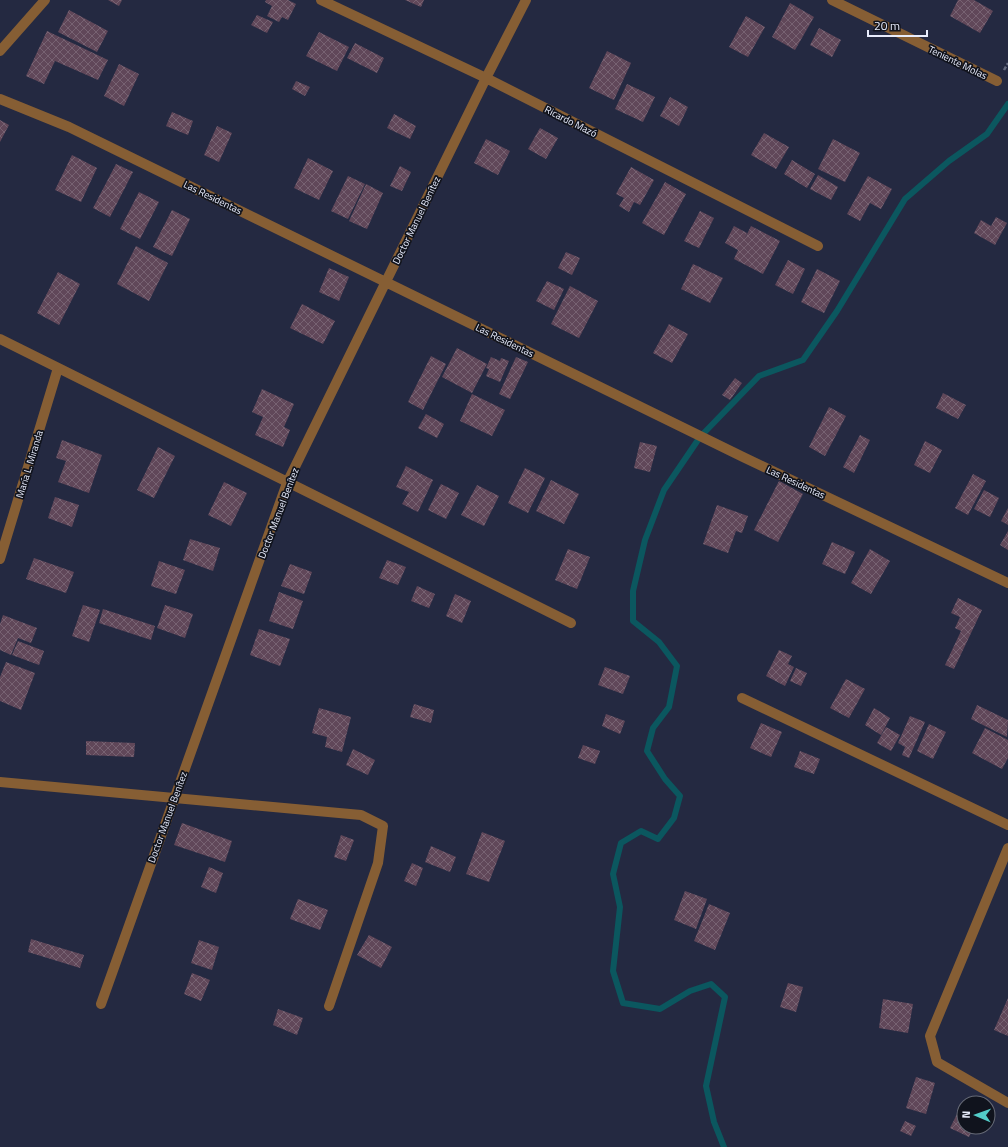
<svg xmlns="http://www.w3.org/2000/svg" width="1008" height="1147" viewBox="0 0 1008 1147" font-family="'Titillium Web',sans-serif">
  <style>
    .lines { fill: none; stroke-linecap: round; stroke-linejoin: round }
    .stream { stroke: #0b575f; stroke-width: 6 }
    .building { fill: url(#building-cross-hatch) }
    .path { stroke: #64697e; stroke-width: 2.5; stroke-dasharray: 4 2; stroke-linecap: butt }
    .minor { stroke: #865e34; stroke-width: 10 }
    .labels { text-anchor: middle; stroke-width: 3.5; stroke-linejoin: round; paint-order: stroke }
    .street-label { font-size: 10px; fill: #e8ecfc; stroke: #10131d }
  </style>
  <defs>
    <pattern id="building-cross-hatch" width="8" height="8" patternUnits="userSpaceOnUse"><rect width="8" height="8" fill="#604759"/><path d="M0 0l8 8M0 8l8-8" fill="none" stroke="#776272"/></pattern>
  </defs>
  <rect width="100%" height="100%" fill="#242941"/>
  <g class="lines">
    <path class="stream" d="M724,1147L714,1122L706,1086L725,997L711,984L690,991L660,1009L623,1003L613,971L620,907L613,874L621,843L641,831L658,839L674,818L680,796L665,779L647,751L653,728L669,707L677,666L659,642L633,621V591L645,540L664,490L700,437L759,376L803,360L837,311L905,199L949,161L987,134L1008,104"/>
  </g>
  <path class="building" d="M108,0H122L119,6Z
    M266,0H288L296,4L288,20L282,17L279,22L267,16L272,6L265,2Z
    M405,0H424L421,7Z
    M958,0H974L993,11L980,33L950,16Z
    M790,3L814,17L795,50L772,37Z
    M69,10L108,31L97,52L58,32Z
    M257,15L273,22L267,33L251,25Z
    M746,16L765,27L748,57L729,47Z
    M819,28L841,40L832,57L810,45Z
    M47,31L108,60L98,80L55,61L44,84L26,76Z
    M319,32L349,47L337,71L306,56Z
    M355,43L384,58L377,73L347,58Z
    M607,51L631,63L614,100L589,88Z
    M119,64L139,74L124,106L104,96Z
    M296,81L310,87L305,96L292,89Z
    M627,84L655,97L643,122L615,109Z
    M670,97L688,107L679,126L660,116Z
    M172,112L193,121L188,135L166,126Z
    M394,114L416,126L410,139L387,128Z
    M0,120L9,125L0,142Z
    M217,126L232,133L219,162L204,155Z
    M540,128L558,138L546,159L528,149Z
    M764,133L789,147L776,169L751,155Z
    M486,139L510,151L498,175L474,163Z
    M833,139L860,153L845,182L818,169Z
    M72,155L97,168L81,202L55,190Z
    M308,158L333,171L319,200L294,188Z
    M792,160L815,174L807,188L784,174Z
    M116,164L133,172L110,217L93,208Z
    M400,166L411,172L402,191L390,186Z
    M631,167L654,180L640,205L634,202L629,212L619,206L624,198L616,194Z
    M818,175L838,187L831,200L810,189Z
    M348,176L365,184L348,219L331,211Z
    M868,176L892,189L881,209L870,203L860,221L847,214Z
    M665,182L686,194L664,235L642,223Z
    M366,184L383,193L367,229L349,221Z
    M139,192L159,202L140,239L120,229Z
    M172,210L190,219L172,256L153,247Z
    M700,211L714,218L699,248L684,241Z
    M996,217L1007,223L995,245L974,233L981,220L991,226Z
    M734,226L747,233L745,238L751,226L780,241L763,274L734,259L738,250L725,243Z
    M136,246L168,263L149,301L117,284Z
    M566,252L580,258L572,275L558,268Z
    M788,260L805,269L793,294L775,285Z
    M693,264L723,278L710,303L681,289Z
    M329,268L349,277L339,301L319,292Z
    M817,269L840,281L824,313L801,302Z
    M58,272L80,284L59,325L37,313Z
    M547,281L564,289L554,310L536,301Z
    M570,286L598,301L579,338L551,324Z
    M302,304L335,321L323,344L290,328Z
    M669,324L688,334L672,363L653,353Z
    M457,348L487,364L472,393L442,377Z
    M431,356L446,364L423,410L408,402Z
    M491,357L500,361L501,358L509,361L500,382L486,376L489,369L486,368Z
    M516,357L528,362L510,399L499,394Z
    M735,378L742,383L730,400L722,395Z
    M262,389L294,404L284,427L290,430L283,447L255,435L263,417L252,412Z
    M943,393L966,405L958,419L936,408Z
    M472,394L505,410L492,436L460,421Z
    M829,407L846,416L825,456L809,447Z
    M426,414L444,424L437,438L418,428Z
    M860,435L870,440L854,473L843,467Z
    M62,440L102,455L89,493L58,482L66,461L56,458Z
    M925,441L942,450L930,473L914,465Z
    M640,442L657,446L650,472L634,468Z
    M158,447L175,456L154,498L137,490Z
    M406,466L433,480L418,512L402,504L409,492L396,487Z
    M525,468L545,478L528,513L508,503Z
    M973,474L986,481L968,515L955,508Z
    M551,480L579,494L564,524L536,511Z
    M779,481L803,494L778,542L754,530Z
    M224,482L247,493L231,526L208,515Z
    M441,484L459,493L446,519L428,510Z
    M477,485L499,496L484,526L461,515Z
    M984,490L999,498L990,517L974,509Z
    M55,497L79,505L72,527L48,518Z
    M717,505L748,516L742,533L736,531L728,553L703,544Z
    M1008,508V525L1001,521Z
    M1008,531V550L1000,545Z
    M190,539L220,548L213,571L183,560Z
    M832,542L855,552L845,574L822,564Z
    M568,549L590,557L577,589L555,580Z
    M870,549L890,561L871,594L851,583Z
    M34,558L74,572L66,593L26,579Z
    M387,560L406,567L398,585L379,578Z
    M159,561L185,570L176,594L151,586Z
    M290,564L312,572L304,594L281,586Z
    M417,586L435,594L429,608L411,601Z
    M279,592L303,601L293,629L269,621Z
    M455,594L471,601L462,623L446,616Z
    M958,598L982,610L954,669L945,665L961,631L955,628L960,617L951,613Z
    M83,605L100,610L89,642L72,636Z
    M165,605L193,614L185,638L157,628Z
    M103,609L155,626L151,640L99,623Z
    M3,615L37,628L31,643L18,638L11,655L0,650V624Z
    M259,629L290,639L280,666L250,655Z
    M18,641L44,651L39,665L12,655Z
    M779,650L792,656L788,664L794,667L785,686L766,676Z
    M6,662L35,673L21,710L0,701V677Z
    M605,667L630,676L623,694L598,685Z
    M796,668L807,673L801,686L790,681Z
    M846,679L865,689L849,718L830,708Z
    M414,704L434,710L431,723L410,717Z
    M977,705L1008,720L1007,737L971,719Z
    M319,708L351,717L342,752L325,747L327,737L312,733Z
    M874,708L890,718L881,735L865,725Z
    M606,714L625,721L620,734L602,726Z
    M910,716L925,722L909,758L902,755L905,747L898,743Z
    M761,723L782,732L771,757L750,748Z
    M929,724L946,732L933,759L917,751Z
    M886,727L900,735L891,751L877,743Z
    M985,728L1008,740V758L1002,769L972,753Z
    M86,741L135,743L134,757L86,755Z
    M583,745L600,751L595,764L578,758Z
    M353,749L375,760L368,775L346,765Z
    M800,751L820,759L814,774L794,767Z
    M182,823L232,841L225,862L174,845Z
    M482,832L505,841L489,882L466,874Z
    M341,835L354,840L346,861L334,857Z
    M431,846L456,857L450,872L425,862Z
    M412,863L423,868L416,886L404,881Z
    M209,867L223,873L216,893L201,887Z
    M685,891L707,899L696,929L674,920Z
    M298,899L328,910L320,930L290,919Z
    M709,904L730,913L715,950L694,941Z
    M369,935L392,947L381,968L357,955Z
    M31,939L84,955L80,968L28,952Z
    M199,940L219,947L212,970L191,963Z
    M192,973L210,980L201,1001L184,994Z
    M788,983L803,987L796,1012L780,1007Z
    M1008,998V1036L994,1030Z
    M883,999L913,1004L908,1033L879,1028Z
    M278,1009L303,1018L297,1035L273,1025Z
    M916,1077L935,1083L926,1114L906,1108Z
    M964,1100L971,1103H964V1127H974L969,1137L950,1128Z
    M905,1121L916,1126L911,1136L900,1131Z"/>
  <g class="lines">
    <path class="path" d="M1004,70L1008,63"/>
    <path class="minor" d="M321,0L486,78L818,246
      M832,0L997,81
      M0,51L45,0
      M0,99L69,127L743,457L1008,583
      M0,339L571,623
      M0,559L58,368
      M742,698L1008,825
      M0,782L361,815L383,826L378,863L329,1006
      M1008,848L930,1036L937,1062L1008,1103
      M101,1004L287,483L486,78L526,0"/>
  </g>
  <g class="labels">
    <g class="street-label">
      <text transform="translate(958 62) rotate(26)" y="4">Teniente Molas</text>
      <text transform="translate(571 121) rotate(27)" y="4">Ricardo Mazó</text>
      <text transform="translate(213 197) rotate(26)" y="4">Las Residentas</text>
      <text transform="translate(416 220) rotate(-64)" y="4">Doctor Manuel Benítez</text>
      <text transform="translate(505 340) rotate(26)" y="4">Las Residentas</text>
      <text transform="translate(29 464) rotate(-73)" y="4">María L. Miranda</text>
      <text transform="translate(796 482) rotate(25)" y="4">Las Residentas</text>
      <text transform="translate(278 513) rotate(-69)" y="4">Doctor Manuel Benítez</text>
      <text transform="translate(167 817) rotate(-70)" y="4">Doctor Manuel Benítez</text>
    </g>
  </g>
  <g transform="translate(976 1115) rotate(272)"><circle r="19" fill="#10131d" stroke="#666a76"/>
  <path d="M0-3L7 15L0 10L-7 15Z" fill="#53cdc9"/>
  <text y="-6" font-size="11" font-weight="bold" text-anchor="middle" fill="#e8ecfc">N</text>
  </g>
  <path d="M868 30v6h59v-6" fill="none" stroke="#e8ecfc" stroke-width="2"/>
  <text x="874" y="30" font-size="12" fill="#e8ecfc" stroke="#10131d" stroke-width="3" paint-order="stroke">20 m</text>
</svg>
